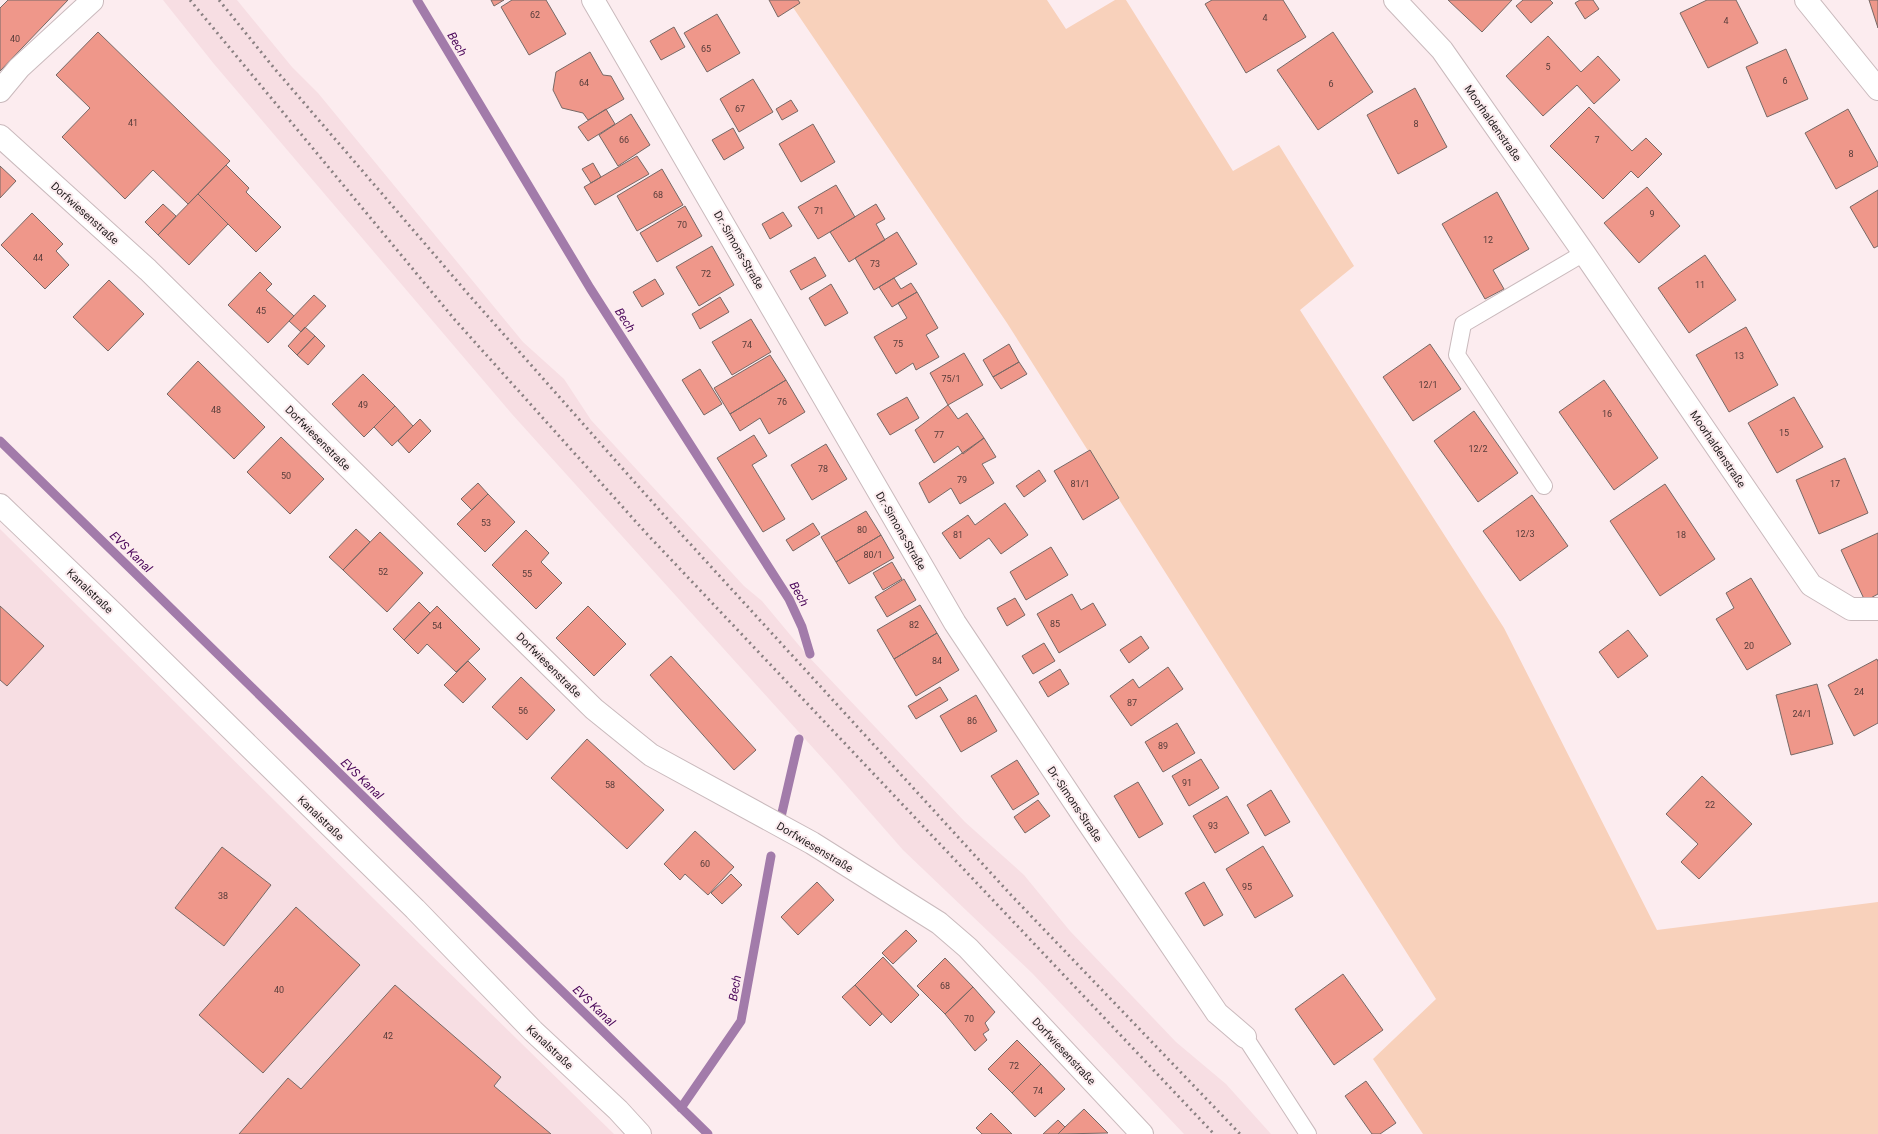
<svg xmlns="http://www.w3.org/2000/svg" width="1878" height="1134" viewBox="0 0 1878 1134" font-family="Roboto,sans-serif">
  <style>
    .built { fill: #f7dee3 }
    .green { fill: #f8d1bb }
    .lines { fill: none; stroke-linecap: round; stroke-linejoin: round }
    .stream { stroke: #a27baa; stroke-width: 9 }
    .building { fill: #ef978a; stroke: #776966 }
    .service-casing { stroke: #cababd; stroke-width: 18 }
    .minor-casing { stroke: #cababd; stroke-width: 24 }
    .service { stroke: #fff; stroke-width: 16 }
    .minor { stroke: #fff; stroke-width: 22 }
    .rail { stroke: #8a8082; stroke-width: 3; stroke-dasharray: 2 4; stroke-linecap: butt }
    .labels { text-anchor: middle; stroke-width: 4; stroke-linejoin: round; paint-order: stroke }
    .number-label { font-size: 9px; fill: #563c3a }
    .street-label { font-size: 11px; fill: #231e1f; stroke: #fcecef }
    .water-label { font-size: 12px; font-style: italic; fill: #4a0659; stroke: #fcecef }
  </style>
  <rect width="100%" height="100%" fill="#fcecef"/>
  <path class="built" d="M163,0H237L292,67L318,93L523,342L564,379L591,420L744,586L762,601L807,655L965,822L1024,875L1070,931L1176,1042L1226,1084L1271,1134H1184L1032,973L903,850L833,770L511,413L214,64Z
    M0,529L377,902L614,1134H0Z"/>
  <path class="green" d="M788,0H1047L1066,29L1115,0H1126L1233,171L1279,145L1354,266L1300,310L1504,628L1657,930L1878,902V1134H1423L1373,1059L1436,999L1007,323Z"/>
  <g class="lines">
    <path class="stream" d="M417,0L590,288L789,599L802,627L810,654
      M0,441L708,1134
      M781,817L799,739
      M681,1108L741,1021L771,856"/>
  </g>
  <path class="building" d="M8,0H68L0,71V8Z
    M491,0H504L494,6Z
    M512,0H546L566,34L529,55L501,7Z
    M769,0H798L800,3L778,17Z
    M1212,0H1283L1306,37L1246,73L1205,4Z
    M1448,0H1512L1482,32Z
    M1523,0H1550L1553,3L1531,23L1516,6Z
    M1580,0H1593L1599,9L1585,19L1575,3Z
    M1707,0H1736L1758,43L1708,68L1680,13Z
    M1869,0H1878V28Z
    M717,14L740,53L707,72L684,33Z
    M674,27L685,47L661,60L650,41Z
    M98,32L230,161L188,204L153,170L125,199L62,137L90,108L56,75Z
    M1333,32L1373,92L1318,130L1277,70Z
    M1548,36L1581,72L1598,56L1620,80L1594,104L1577,85L1543,116L1506,76Z
    M1786,49L1808,99L1767,117L1746,67Z
    M590,52L603,75L611,76L624,99L588,120L583,113L562,108L553,90L556,72Z
    M753,79L773,112L739,132L720,99Z
    M1415,88L1447,147L1398,174L1367,115Z
    M791,100L798,111L782,120L776,109Z
    M1589,107L1632,151L1646,138L1662,154L1638,178L1631,171L1603,199L1550,146Z
    M606,109L615,124L588,141L578,127Z
    M1848,109L1878,163V166L1836,189L1805,133Z
    M631,114L650,145L618,166L599,135Z
    M813,124L835,162L801,182L779,144Z
    M733,128L744,148L724,160L712,140Z
    M637,156L649,174L595,205L584,187Z
    M593,163L601,177L591,183L582,169Z
    M226,165L249,188L246,192L281,227L256,252L198,194Z
    M0,166L16,181L0,198Z
    M662,169L683,205L637,231L617,196Z
    M836,185L855,217L818,239L798,207Z
    M1647,187L1680,226L1639,263L1604,223Z
    M1878,190V246L1874,248L1850,207Z
    M1497,192L1529,249L1493,270L1504,289L1485,299L1442,224Z
    M198,194L228,224L189,265L158,235Z
    M163,204L176,216L158,235L145,222Z
    M876,204L885,219L876,224L885,240L849,262L830,232Z
    M685,206L702,236L657,262L640,233Z
    M783,212L792,226L770,239L762,224Z
    M32,213L63,244L56,251L69,265L45,289L1,245Z
    M897,232L917,264L874,290L855,258Z
    M712,246L734,285L699,306L676,267Z
    M1705,255L1736,300L1689,333L1658,288Z
    M815,257L826,276L801,290L790,271Z
    M260,272L272,284L266,290L294,316L268,343L228,305Z
    M894,278L901,289L911,283L917,292L892,307L879,287Z
    M655,279L664,294L642,307L633,292Z
    M109,280L144,314L108,351L73,317Z
    M831,284L848,313L825,326L809,298Z
    M917,292L938,328L926,335L939,357L916,370L913,363L896,374L874,337L907,318L898,303Z
    M314,295L326,306L301,332L289,321Z
    M720,297L729,312L700,329L692,314Z
    M751,319L771,352L732,375L712,342Z
    M305,327L315,336L297,355L288,346Z
    M1746,327L1778,385L1729,412L1696,355Z
    M315,336L325,346L308,365L297,355Z
    M1009,344L1019,362L993,377L983,360Z
    M1430,344L1461,389L1413,421L1383,377Z
    M964,353L983,385L948,405L930,373Z
    M770,355L786,380L730,414L714,388Z
    M198,361L265,427L234,459L167,394Z
    M1019,362L1027,374L1001,389L993,377Z
    M700,369L722,404L704,415L682,380Z
    M363,374L395,406L364,437L332,404Z
    M786,380L805,412L769,434L760,418L740,431L730,414Z
    M1604,380L1658,458L1614,490L1559,412Z
    M907,397L919,418L890,435L877,414Z
    M1794,397L1823,447L1777,473L1748,423Z
    M948,405L958,419L967,413L984,438L963,454L958,446L934,463L915,430Z
    M395,406L413,426L392,446L374,427Z
    M1474,411L1518,473L1478,502L1434,441Z
    M420,419L431,431L409,453L398,441Z
    M754,435L767,456L752,465L785,519L763,532L717,458Z
    M281,437L324,479L290,514L247,472Z
    M984,438L996,457L982,464L994,483L960,504L951,488L929,503L919,483Z
    M826,444L847,479L812,500L791,465Z
    M1090,450L1119,498L1083,520L1054,471Z
    M1845,458L1868,513L1819,534L1796,480Z
    M1039,470L1046,481L1024,497L1016,486Z
    M478,483L488,494L472,510L461,499Z
    M1665,484L1715,559L1660,596L1610,521Z
    M488,494L515,522L485,552L457,524Z
    M1532,495L1568,546L1520,581L1483,531Z
    M1005,503L1028,535L1001,554L989,538L960,559L942,533L968,515L975,525Z
    M866,511L881,535L836,562L821,537Z
    M813,523L820,534L793,551L786,540Z
    M356,529L370,542L343,570L329,557Z
    M526,530L549,553L541,562L562,583L536,609L492,565Z
    M380,532L423,573L387,612L343,570Z
    M1878,533V594L1865,601L1841,550Z
    M881,535L894,558L849,584L836,562Z
    M1051,547L1068,575L1026,600L1010,572Z
    M892,562L902,579L883,590L873,573Z
    M1751,578L1791,644L1747,670L1716,619L1734,608L1726,593Z
    M904,579L916,600L887,617L875,597Z
    M1072,594L1081,610L1093,603L1106,625L1059,653L1037,614Z
    M1015,598L1025,615L1007,626L997,608Z
    M419,602L430,613L404,640L393,629Z
    M920,605L937,633L894,659L877,630Z
    M0,606L44,646L7,686L0,680Z
    M437,606L480,649L456,672L427,644L418,654L404,640Z
    M588,606L626,644L594,676L556,638Z
    M1628,630L1648,656L1618,678L1599,652Z
    M937,633L959,670L916,696L894,659Z
    M1141,636L1149,648L1129,663L1120,650Z
    M1044,643L1055,661L1033,674L1022,656Z
    M671,656L756,750L734,770L650,675Z
    M1877,659L1878,662V723L1854,736L1828,685Z
    M468,661L486,679L463,703L444,685Z
    M1168,667L1183,689L1131,726L1110,696L1133,679L1139,688Z
    M1060,669L1069,684L1048,697L1039,682Z
    M521,677L555,710L527,740L492,707Z
    M1817,684L1833,744L1791,755L1776,695Z
    M940,687L948,700L916,719L908,706Z
    M976,695L997,731L961,752L940,716Z
    M1177,723L1195,753L1163,772L1145,742Z
    M587,739L664,810L627,849L551,778Z
    M1201,759L1219,788L1189,806L1172,776Z
    M1017,760L1039,794L1013,810L991,776Z
    M1702,776L1752,824L1699,879L1681,862L1698,844L1666,814Z
    M1138,782L1163,824L1139,838L1114,796Z
    M1271,790L1290,822L1265,836L1247,805Z
    M1227,796L1249,833L1215,853L1193,816Z
    M1038,800L1050,816L1025,833L1014,817Z
    M695,831L734,867L708,895L685,874L680,880L664,864Z
    M1263,846L1293,896L1255,918L1226,869Z
    M222,847L271,885L224,946L175,908Z
    M731,874L742,885L722,904L711,893Z
    M817,882L834,900L798,935L781,917Z
    M1204,882L1223,915L1204,926L1185,893Z
    M296,907L360,965L263,1073L199,1015Z
    M906,930L917,941L893,964L882,953Z
    M883,957L919,995L891,1023L855,985Z
    M945,958L973,987L945,1014L917,986Z
    M1343,974L1383,1030L1334,1065L1295,1009Z
    M395,985L501,1077L494,1086L551,1134H239L288,1078L301,1089Z
    M855,985L882,1014L870,1026L842,997Z
    M973,987L995,1012L985,1023L989,1030L983,1034L987,1040L975,1051L945,1014Z
    M1017,1040L1041,1064L1012,1093L988,1069Z
    M1041,1064L1065,1089L1035,1117L1012,1093Z
    M1366,1081L1396,1123L1380,1134H1372L1345,1096Z
    M1084,1109L1108,1133L1058,1134L1065,1127Z
    M991,1113L1012,1134H982L976,1128Z
    M1058,1120L1065,1127L1058,1134H1043Z"/>
  <g class="lines">
    <g class="service-casing">
      <path id="service" d="M1544,486L1457,355L1463,324L1584,253
        M1245,1037L1308,1134"/>
    </g>
    <g class="minor-casing">
      <path id="minor" d="M593,0L955,623L1087,821L1217,1013L1245,1037
        M1395,0L1442,50L1584,253L1811,585L1851,609H1878
        M1806,0L1878,89
        M0,91L19,68L92,1L91,0
        M0,136L148,270L594,709L651,755L812,843L939,923L968,948L1142,1134
        M0,505L114,614L415,909L533,1031L618,1110L640,1134"/>
    </g>
    <use href="#service" class="service"/>
    <use href="#minor" class="minor"/>
    <path class="rail" d="M190,0L455,320L646,533L1214,1134
      M219,0L274,68L469,295L662,513L1011,895L1240,1134"/>
  </g>
  <g class="labels">
    <g class="number-label">
      <text x="535" y="18">62</text>
      <text x="1265" y="21">4</text>
      <text x="1726" y="24">4</text>
      <text x="15" y="42">40</text>
      <text x="706" y="52">65</text>
      <text x="1548" y="70">5</text>
      <text x="1785" y="84">6</text>
      <text x="584" y="86">64</text>
      <text x="1331" y="87">6</text>
      <text x="740" y="112">67</text>
      <text x="133" y="126">41</text>
      <text x="1416" y="127">8</text>
      <text x="624" y="143">66</text>
      <text x="1597" y="143">7</text>
      <text x="1851" y="157">8</text>
      <text x="658" y="198">68</text>
      <text x="819" y="214">71</text>
      <text x="1652" y="217">9</text>
      <text x="682" y="228">70</text>
      <text x="1488" y="243">12</text>
      <text x="38" y="261">44</text>
      <text x="875" y="267">73</text>
      <text x="706" y="277">72</text>
      <text x="1700" y="288">11</text>
      <text x="261" y="314">45</text>
      <text x="898" y="347">75</text>
      <text x="747" y="348">74</text>
      <text x="1739" y="359">13</text>
      <text x="951" y="382">75/1</text>
      <text x="1428" y="388">12/1</text>
      <text x="782" y="405">76</text>
      <text x="363" y="408">49</text>
      <text x="216" y="413">48</text>
      <text x="1607" y="417">16</text>
      <text x="1784" y="436">15</text>
      <text x="939" y="438">77</text>
      <text x="1478" y="452">12/2</text>
      <text x="823" y="472">78</text>
      <text x="286" y="479">50</text>
      <text x="962" y="483">79</text>
      <text x="1080" y="487">81/1</text>
      <text x="1835" y="487">17</text>
      <text x="486" y="526">53</text>
      <text x="862" y="533">80</text>
      <text x="1525" y="537">12/3</text>
      <text x="958" y="538">81</text>
      <text x="1681" y="538">18</text>
      <text x="873" y="558">80/1</text>
      <text x="383" y="575">52</text>
      <text x="527" y="577">55</text>
      <text x="1055" y="627">85</text>
      <text x="914" y="628">82</text>
      <text x="437" y="629">54</text>
      <text x="1749" y="649">20</text>
      <text x="937" y="664">84</text>
      <text x="1859" y="695">24</text>
      <text x="1132" y="706">87</text>
      <text x="523" y="714">56</text>
      <text x="1802" y="717">24/1</text>
      <text x="972" y="724">86</text>
      <text x="1163" y="749">89</text>
      <text x="1187" y="786">91</text>
      <text x="610" y="788">58</text>
      <text x="1710" y="808">22</text>
      <text x="1213" y="829">93</text>
      <text x="705" y="867">60</text>
      <text x="1247" y="890">95</text>
      <text x="223" y="899">38</text>
      <text x="945" y="989">68</text>
      <text x="279" y="993">40</text>
      <text x="969" y="1022">70</text>
      <text x="388" y="1039">42</text>
      <text x="1014" y="1069">72</text>
      <text x="1038" y="1094">74</text>
    </g>
    <g class="street-label">
      <text transform="translate(1493 123) rotate(55)" y="4">Moorhaldenstraße</text>
      <text transform="translate(85 213) rotate(42)" y="4">Dorfwiesenstraße</text>
      <text transform="translate(739 250) rotate(60)" y="4">Dr.-Simons-Straße</text>
      <text transform="translate(318 438) rotate(45)" y="4">Dorfwiesenstraße</text>
      <text transform="translate(1718 449) rotate(56)" y="4">Moorhaldenstraße</text>
      <text transform="translate(901 531) rotate(60)" y="4">Dr.-Simons-Straße</text>
      <text transform="translate(90 591) rotate(44)" y="4">Kanalstraße</text>
      <text transform="translate(549 665) rotate(45)" y="4">Dorfwiesenstraße</text>
      <text transform="translate(1075 804) rotate(56)" y="4">Dr.-Simons-Straße</text>
      <text transform="translate(321 818) rotate(44)" y="4">Kanalstraße</text>
      <text transform="translate(815 847) rotate(31)" y="4">Dorfwiesenstraße</text>
      <text transform="translate(550 1047) rotate(43)" y="4">Kanalstraße</text>
      <text transform="translate(1064 1051) rotate(47)" y="4">Dorfwiesenstraße</text>
    </g>
    <g class="water-label">
      <text transform="translate(457 44) rotate(59)" y="4">Bech</text>
      <text transform="translate(625 320) rotate(57)" y="4">Bech</text>
      <text transform="translate(131 552) rotate(44)" y="4">EVS Kanal</text>
      <text transform="translate(799 594) rotate(61)" y="4">Bech</text>
      <text transform="translate(362 779) rotate(44)" y="4">EVS Kanal</text>
      <text transform="translate(735 988) rotate(-80)" y="4">Bech</text>
      <text transform="translate(594 1006) rotate(44)" y="4">EVS Kanal</text>
    </g>
  </g>
</svg>
